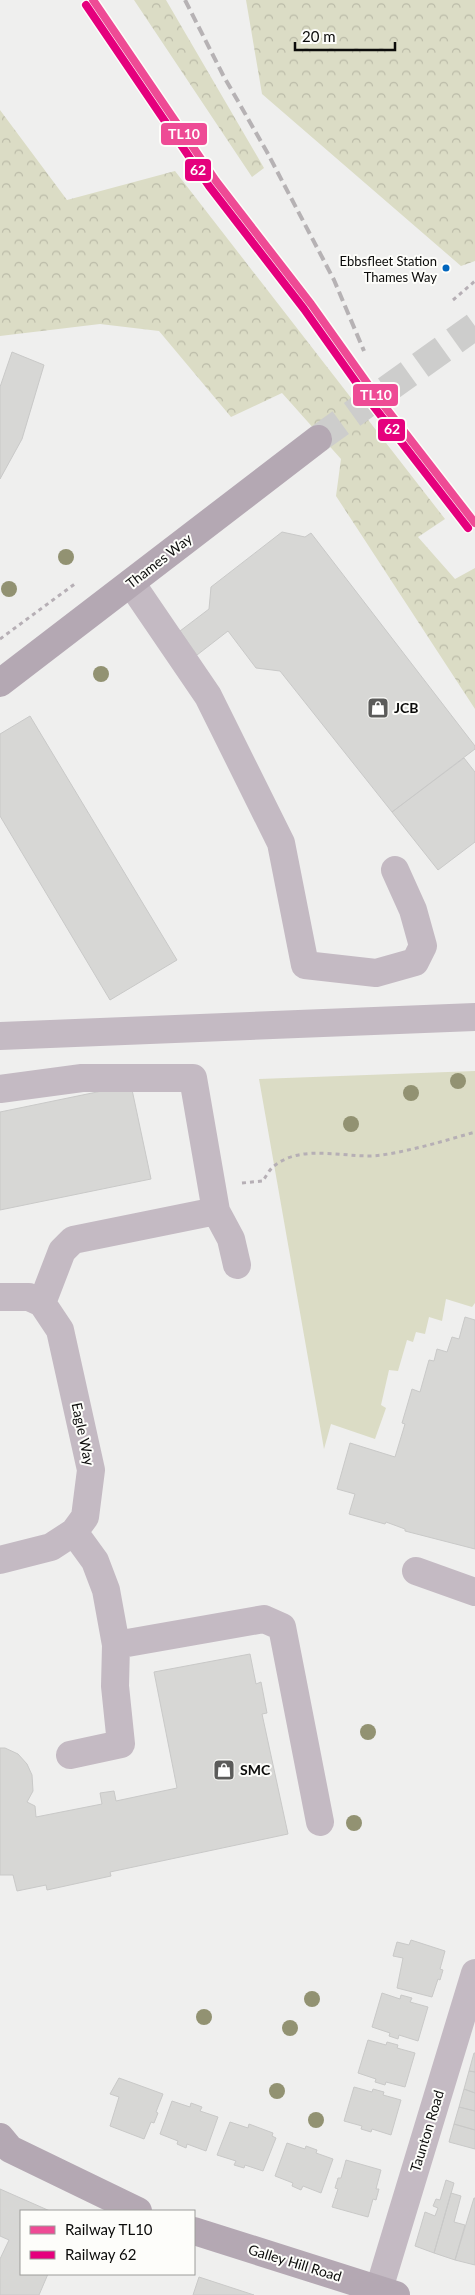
<svg xmlns="http://www.w3.org/2000/svg" width="475" height="2295" viewBox="0 0 475 2295" font-family="Lato,sans-serif">
  <style>
    .green { fill: #dbdcc5 }
    .forest { fill: url(#forest-crowns) }
    .building { fill: #d7d7d5; stroke: #c9c9c8 }
    .lines { fill: none; stroke-linecap: round; stroke-linejoin: round }
    .major-tunnel { stroke: #cdcdcc; stroke-width: 28; stroke-dasharray: 28 14; stroke-linecap: butt }
    .path { stroke: #b6afb5; stroke-width: 3; stroke-dasharray: 4 4; stroke-linecap: butt }
    .minor { stroke: #c4bac3; stroke-width: 28 }
    .major { stroke: #b4a8b3; stroke-width: 28 }
    .rail { stroke: #b6b2b4; stroke-width: 4; stroke-dasharray: 10 5; stroke-linecap: butt }
    .rail-1-casing { stroke: #fdfdfa; stroke-width: 11 }
    .rail-2-casing { stroke: #fdfdfa; stroke-width: 11 }
    .rail-1 { stroke: #ee4b95; stroke-width: 8 }
    .rail-2 { stroke: #e5007d; stroke-width: 8 }
    .tree { fill: #929272 }
    .bus-dot { fill: #0065bd; stroke: #fdfdfa; stroke-width: 2 }
    .labels { text-anchor: middle; stroke-width: 4; stroke-linejoin: round; paint-order: stroke }
    .bus-label { font-size: 13px; fill: #0b0b0a; stroke: #fdfdfa; text-anchor: end }
    .street-label { font-size: 14px; fill: #0b0b0a; stroke: #fdfdfa }
    .poi-label { font-size: 14px; font-weight: bold; fill: #0b0b0a; stroke: #fdfdfa; text-anchor: start }
    .line-badge { stroke: #fdfdfa; stroke-width: 2 }
    .badge-label { font-size: 14px; text-anchor: middle; font-weight: bold; fill: #fff }
  </style>
  <defs>
    <pattern id="forest-crowns" width="20" height="18" patternUnits="userSpaceOnUse" patternTransform="scale(1.25)"><rect width="20" height="18" fill="#dbdcc5"/><path d="M2 6a3 3 0 1 1 6 0M12 15a3 3 0 1 1 6 0" fill="none" stroke="#bbbba8"/></pattern>
  </defs>
  <rect width="100%" height="100%" fill="#efefee"/>
  <path class="green" d="M475,1071V1303L472,1307L446,1299L442,1321L429,1317L425,1334L416,1332L413,1342L407,1340L398,1371L389,1370L381,1405L386,1408L375,1439L331,1424L324,1449L259,1079Z"/>
  <path class="forest" d="M134,0H166L264,168L252,177Z
    M246,0H475V261L461,266L262,94Z
    M0,110L67,200L175,171L445,519L418,537L455,579L475,568V709L336,496L341,459L282,393L231,417L159,331L100,324L0,336Z"/>
  <path class="building" d="M12,352L44,365L22,439L0,479V387Z
    M282,532L305,537L311,533L475,746V749L392,812L280,671L256,668L228,631L197,655L180,631L209,609L211,587Z
    M30,716L177,960L110,1000L0,816V734Z
    M464,758L475,772V842L438,870L392,812Z
    M131,1085L151,1179L0,1210V1112Z
    M465,1317L475,1320V1549L405,1531V1529L386,1522L385,1524L349,1514L355,1494L337,1489L350,1443L395,1457L405,1424L402,1423L412,1389L420,1392L429,1360L434,1361L437,1349L447,1352L452,1337L459,1339Z
    M250,1654L256,1684L261,1682L267,1713L262,1714L288,1834L110,1872L111,1876L47,1890L46,1885L17,1891L13,1875H0V1748H5L18,1754L27,1764L32,1775L33,1791L27,1802L35,1806L36,1817L102,1804L100,1793L114,1791L116,1801L177,1788L154,1672Z
    M411,1940L445,1951L440,1969L443,1970L440,1980L438,1979L432,1997L397,1988L403,1958L393,1956L397,1942L409,1945Z
    M382,1993L400,1999L401,1995L412,1998L410,2002L428,2007L418,2041L399,2035L398,2039L389,2036L390,2033L372,2027Z
    M368,2040L386,2045L387,2042L398,2045L397,2048L415,2053L405,2087L386,2082L385,2085L375,2082L376,2079L358,2073Z
    M474,2053H475V2072L469,2071Z
    M469,2071L475,2072V2093L464,2089Z
    M119,2078L163,2094L156,2112L158,2113L154,2123L151,2122L144,2139L110,2126L119,2097L110,2094Z
    M354,2087L372,2092L373,2089L384,2092L383,2095L401,2100L391,2135L372,2129L371,2132L361,2129L362,2126L344,2121Z
    M464,2089L475,2093V2111L459,2107Z
    M172,2101L190,2107L191,2103L202,2107L200,2111L218,2117L206,2151L187,2144L186,2148L177,2144L178,2141L160,2134Z
    M459,2107L475,2111V2130L454,2124Z
    M230,2122L248,2128L249,2124L273,2133L272,2136L276,2138L263,2171L245,2165L244,2168L234,2165L236,2161L217,2155Z
    M454,2124L475,2130V2149L449,2142Z
    M287,2143L305,2149L306,2146L317,2150L316,2153L333,2159L321,2193L303,2186L301,2190L292,2186L293,2183L275,2176Z
    M346,2160L381,2170L376,2189H379L376,2200L373,2199L368,2217L332,2207L338,2189L335,2188L338,2178H341Z
    M446,2180L454,2183L434,2253L415,2246L425,2212L435,2216L438,2208L433,2206L436,2199L440,2200Z
    M0,2189L50,2211H21V2274H48L39,2295H0V2259L9,2240L0,2236Z
    M451,2193L461,2196L454,2222L465,2225L455,2260L434,2253Z
    M474,2198H475V2265L455,2260Z
    M199,2277L254,2295H193Z"/>
  <g class="lines">
    <path class="major-tunnel" d="M318,439L475,326"/>
    <path class="path" d="M453,300L475,281
      M0,639L76,583
      M242,1183L263,1181C266,1176 270,1169 274,1166C304,1142 349,1160 382,1155C414,1150 444,1141 475,1132"/>
    <path class="minor" d="M131,583L208,696L281,843L305,965L376,973L415,962L423,946L413,910L395,870
      M0,1036L475,1017
      M0,1089L82,1078H193L216,1211L73,1240L62,1251L42,1303
      M216,1211L231,1239L237,1265
      M0,1297H29L42,1303L60,1330L91,1470L85,1517L74,1532L51,1547L0,1560
      M416,1571L475,1592
      M116,1645L264,1619L282,1627L320,1822
      M70,1755L121,1744L115,1686L116,1645L106,1590L95,1561L74,1532
      M379,2289L475,1973"/>
    <path class="major" d="M0,683L318,439
      M0,2137L10,2149L138,2211
      M194,2231L396,2295"/>
    <path class="rail" d="M185,0L223,75L267,152L334,280L364,351"/>
    <g class="rail-1-casing">
      <path id="rail-1" d="M93,0L216,181L311,304L375,394L475,523"/>
    </g>
    <g class="rail-2-casing">
      <path id="rail-2" d="M86,5L209,186L304,309L368,399L468,528"/>
    </g>
    <use href="#rail-1" class="rail-1"/>
    <use href="#rail-2" class="rail-2"/>
  </g>
  <g class="tree">
    <circle cx="66" cy="557" r="8"/>
    <circle cx="9" cy="589" r="8"/>
    <circle cx="101" cy="674" r="8"/>
    <circle cx="458" cy="1081" r="8"/>
    <circle cx="411" cy="1093" r="8"/>
    <circle cx="351" cy="1124" r="8"/>
    <circle cx="368" cy="1732" r="8"/>
    <circle cx="354" cy="1823" r="8"/>
    <circle cx="312" cy="1999" r="8"/>
    <circle cx="204" cy="2017" r="8"/>
    <circle cx="290" cy="2028" r="8"/>
    <circle cx="277" cy="2091" r="8"/>
    <circle cx="316" cy="2120" r="8"/>
  </g>
  <defs>
    <g id="shop-square" transform="scale(1.125)"><rect x="-9" y="-9" width="18" height="18" rx="4" fill="#5b5b5a" stroke="#fdfdfa"/><path d="M-5-2.5h2.3a2.7 3.5 0 0 1 5.4 0H5L5.5 6h-11ZM-1.5-2.5h3a1.5 2.3 0 0 0-3 0Z" fill="#fff"/></g>
  </defs>
  <g fill-rule="evenodd">
    <use href="#shop-square" x="378" y="708"/>
    <use href="#shop-square" x="224" y="1770"/>
  </g>
  <circle class="bus-dot" cx="446" cy="268" r="4.5"/>
  <g class="labels">
    <g class="bus-label">
      <text x="437" y="266">Ebbsfleet Station<tspan x="437" dy="16">Thames Way</tspan></text>
    </g>
    <g class="street-label">
      <text transform="translate(159 561) rotate(-38)" y="5">Thames Way</text>
      <text transform="translate(83 1434) rotate(78)" y="5">Eagle Way</text>
      <text transform="translate(427 2131) rotate(-73)" y="5">Taunton Road</text>
      <text transform="translate(295 2263) rotate(17)" y="5">Galley Hill Road</text>
    </g>
    <g class="poi-label">
      <text x="394" y="713">JCB</text>
      <text x="240" y="1775">SMC</text>
    </g>
  </g>
  <g class="line-badge">
    <rect x="160" y="122" width="48" height="24" rx="5" fill="#ee4b95"/>
    <rect x="184" y="158" width="28" height="24" rx="5" fill="#e5007d"/>
    <rect x="352" y="383" width="47" height="24" rx="5" fill="#ee4b95"/>
    <rect x="377" y="418" width="29" height="24" rx="5" fill="#e5007d"/>
  </g>
  <g class="badge-label">
    <text x="184" y="139">TL10</text>
    <text x="198" y="175">62</text>
    <text x="376" y="400">TL10</text>
    <text x="392" y="434">62</text>
  </g>
  <rect x="20" y="2210" width="175" height="65" fill="#fdfdfa" stroke="#9c9c9a"/>
  <rect x="30" y="2226" width="25" height="8" fill="#ee4b95" stroke="#9c9c9a"/>
  <text x="65" y="2235" font-size="15" fill="#0b0b0a">Railway TL10</text>
  <rect x="30" y="2251" width="25" height="8" fill="#e5007d" stroke="#9c9c9a"/>
  <text x="65" y="2260" font-size="15" fill="#0b0b0a">Railway 62</text>
  <path d="M295 42v8h100v-8" fill="none" stroke="#0b0b0a" stroke-width="2.5"/>
  <text x="302" y="42" font-size="15" fill="#0b0b0a" stroke="#fdfdfa" stroke-width="4" paint-order="stroke">20 m</text>
</svg>
